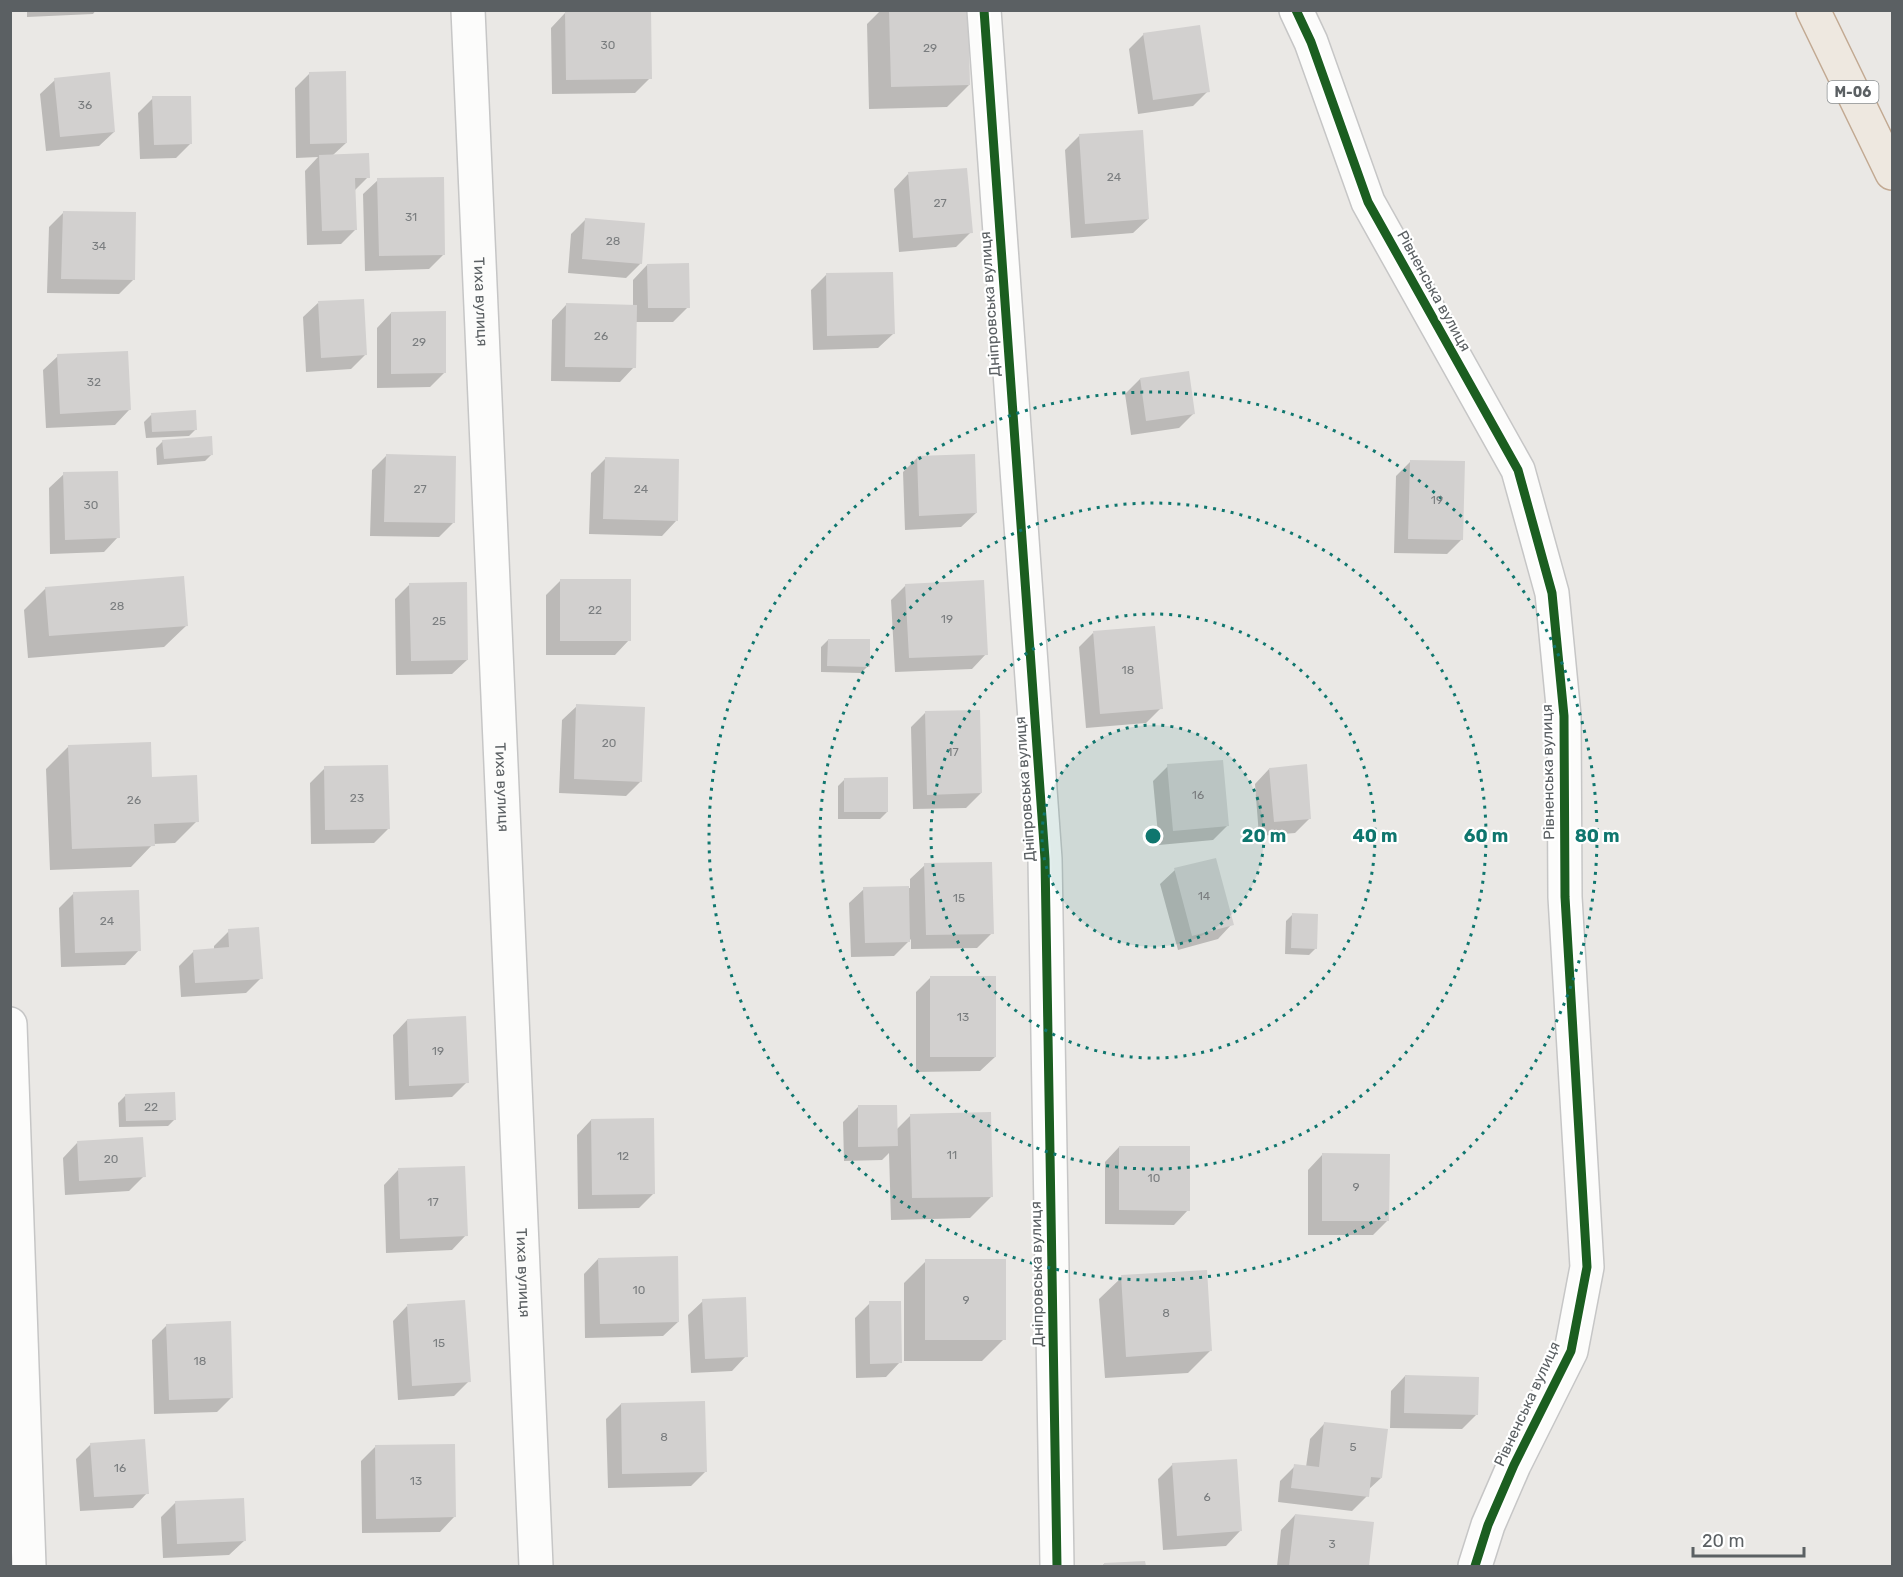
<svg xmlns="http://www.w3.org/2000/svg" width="1903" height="1577" viewBox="0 0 1903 1577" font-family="Rubik,sans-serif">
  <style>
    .shadow { fill: #0003 }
    .building { fill: #d2d0cf }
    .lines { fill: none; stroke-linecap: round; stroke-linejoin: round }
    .street-casing { stroke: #c6c6c6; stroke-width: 36 }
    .highway-casing { stroke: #c2a992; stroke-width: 36 }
    .street { stroke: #fcfcfb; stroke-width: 33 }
    .highway { stroke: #eee8e0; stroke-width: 33 }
    .cycleway-casing { stroke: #fff; stroke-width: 13 }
    .cycleway { stroke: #1b5e20; stroke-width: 9 }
    .ring { fill: none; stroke: #0f766e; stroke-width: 3; stroke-dasharray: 3 6 }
    .labels { text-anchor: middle; stroke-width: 4.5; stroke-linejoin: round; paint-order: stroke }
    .number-label { font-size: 12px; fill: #7a7d7f }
    .shield { fill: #fff; stroke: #8c9092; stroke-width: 1.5 }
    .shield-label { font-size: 14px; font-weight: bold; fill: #5b6063 }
    .street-label { font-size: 15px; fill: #5b6063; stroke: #fff }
    .centre { fill: #0f766e; stroke: #fff; stroke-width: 3 }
    .ring-label { font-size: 18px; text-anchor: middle; font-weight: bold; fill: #0f766e; stroke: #fff; stroke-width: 4.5; stroke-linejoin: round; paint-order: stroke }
  </style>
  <rect width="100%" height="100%" fill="#eae8e5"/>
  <path class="shadow" d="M27,10H96L93,14L27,17Z
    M881,10H967L969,85L947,107L869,109L867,24Z
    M565,13L650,78L635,93L552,94L551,28Z
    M1144,34L1208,91L1193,106L1138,114L1129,49Z
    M310,73L346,143L333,155L368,177L354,191L356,229L341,244L307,245L305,171L318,157L296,158L295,88Z
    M55,80L114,132L99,146L46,151L40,94Z
    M153,98L191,143L176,158L140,159L138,113Z
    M1080,135L1148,219L1133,233L1071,238L1065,150Z
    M908,174L971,232L956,247L899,252L894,189Z
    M378,180L443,255L429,269L365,271L363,194Z
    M64,212L134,279L119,294L47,293L49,227Z
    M586,219L641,263L626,278L568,273L571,234Z
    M647,265L688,307L673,322H635L634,367L620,382L551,381L552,320L566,305L633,306V280Z
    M826,275L893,334L878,348L813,350L811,290Z
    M318,303L365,355L351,369L306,372L303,317Z
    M391,313L445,372L430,387L377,388V328Z
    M58,356L129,410L115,425L46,428L43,370Z
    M1140,379L1194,413L1179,428L1131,435L1125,394Z
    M151,415L196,429L189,436L146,438L144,422Z
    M163,441L212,454L205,461L157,465L156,448Z
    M386,456L453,523L439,537L370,536L372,470Z
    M917,458L976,513L961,527L905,530L903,472Z
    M605,459L676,521L662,536L589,534L591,473Z
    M1411,461L1462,539L1447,554L1394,553L1396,476Z
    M64,474L118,537L104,552L50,554L49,488Z
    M561,580L629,640L615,655H546V595Z
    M410,584L467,660L452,674L396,675L395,599Z
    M906,585L986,654L972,669L895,672L891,600Z
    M46,588L187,625L164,647L28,658L24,610Z
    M1093,633L1161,708L1146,723L1086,728L1079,647Z
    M828,640L868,666L861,673L821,672V647Z
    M577,706L641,781L626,796L559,793L562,720Z
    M925,713L981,793L966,808L913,809L911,727Z
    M68,747L150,779L197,821L175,843L153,844L131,867L50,870L46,769Z
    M1168,766L1228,825L1213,840L1159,845L1153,781Z
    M325,768L388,829L374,843L311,844L310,783Z
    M1269,769L1310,818L1295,833L1259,836L1255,784Z
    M845,779L887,812L880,819H838V786Z
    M925,865L992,933L977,948L911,949V939L894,956L851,957L849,903L864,889L910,888V879Z
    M1175,870L1232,924L1218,939L1178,950L1160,884Z
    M74,893L139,950L125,965L61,967L59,908Z
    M1293,914L1316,948L1309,955L1285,954L1286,921Z
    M229,931L261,978L246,993L181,997L179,966L194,951L214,950V946Z
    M930,978L995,1057L980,1071L916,1072V992Z
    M407,1020L467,1082L452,1097L395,1100L393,1035Z
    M125,1096L175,1119L168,1126L119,1127L118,1103Z
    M858,1107L896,1130L911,1115L992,1196L970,1218L891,1220L889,1153L882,1160L844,1161L843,1122Z
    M591,1120L653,1194L639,1208L578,1209L577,1135Z
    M77,1143L144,1176L129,1191L65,1195L63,1158Z
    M1119,1147L1188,1210L1174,1225L1105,1224V1162Z
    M1322,1155L1388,1220L1373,1235H1308V1170Z
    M398,1170L466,1235L452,1250L386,1253L384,1185Z
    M598,1259L678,1322L663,1336L585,1338L584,1274Z
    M926,1261L1004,1339L982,1361H904V1283Z
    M1122,1277L1210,1351L1188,1373L1105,1378L1099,1299Z
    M703,1301L746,1356L732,1371L691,1373L688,1315Z
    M870,1303L900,1362L886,1377L856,1378L855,1318Z
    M407,1306L469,1381L454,1396L398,1400L393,1321Z
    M167,1325L232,1397L217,1412L154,1414L152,1340Z
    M1405,1376L1476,1415L1462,1429L1390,1428L1391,1391Z
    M621,1404L706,1471L691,1486L608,1488L606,1419Z
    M1324,1424L1381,1478L1368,1490L1367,1496L1352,1511L1278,1502L1280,1481L1295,1466L1306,1467L1310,1439Z
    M91,1444L147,1493L133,1508L80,1511L76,1459Z
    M376,1446L454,1517L440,1532L362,1533L361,1461Z
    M1173,1464L1240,1531L1226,1546L1163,1550L1158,1479Z
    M176,1502L244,1541L229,1555L163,1558L161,1517Z
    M1295,1515L1372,1523L1368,1566H1277L1281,1530Z
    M1144,1562V1566H1102L1104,1564Z"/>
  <path class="building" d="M651,10L652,79L566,80L565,11Z
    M889,10H968L970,85L891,87Z
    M1200,25L1210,92L1153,100L1143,33Z
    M346,71L347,143L310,144L309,72Z
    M110,72L115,132L60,137L54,78Z
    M152,96H191L192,144L154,145Z
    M1143,130L1149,219L1085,224L1079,134Z
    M369,153L370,178H355L357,230L322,231L319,155Z
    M967,168L973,233L913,238L908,172Z
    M444,177L445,255L379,256L377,178Z
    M63,211L136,212L135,280L61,279Z
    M585,218L645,223L642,264L582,259Z
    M689,263L690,308H648L647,264Z
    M893,272L895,334L827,336L826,273Z
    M364,299L367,355L321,358L318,301Z
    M566,303L637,305L636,368L565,367Z
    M446,311V373L391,374V312Z
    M128,351L131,410L60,414L57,354Z
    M1189,371L1195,414L1146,421L1140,378Z
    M196,410L197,430L152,432L151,413Z
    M212,436L213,455L164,459L162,440Z
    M386,454L456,456L455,523L384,522Z
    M975,454L977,513L919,516L917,456Z
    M605,457L679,459L678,521L603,519Z
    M1410,460L1465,461L1463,540L1408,539Z
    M118,471L120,538L65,540L63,472Z
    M184,576L188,626L49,636L45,587Z
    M560,579H631V641H560Z
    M984,580L988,655L909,658L905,584Z
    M467,582L468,660L411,661L409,583Z
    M1155,626L1163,709L1100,714L1093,631Z
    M828,639H870V667L827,666Z
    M576,704L645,707L642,782L574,779Z
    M980,710L982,793L927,795L925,711Z
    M151,742L152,777L197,775L199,822L154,824L155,846L72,849L68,745Z
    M1223,760L1229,826L1173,831L1167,764Z
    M1307,764L1311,819L1274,822L1269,768Z
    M388,765L390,829L325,830L324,766Z
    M888,777V812H844V778Z
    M1216,858L1234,925L1192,936L1174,868Z
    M992,862L994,934L926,935L924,863Z
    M909,886L910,942L865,943L863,887Z
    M139,890L141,951L75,953L73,892Z
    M1292,913L1318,914L1317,949L1291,948Z
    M259,927L263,979L195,983L193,950L229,947L228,929Z
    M930,976H996V1057H930Z
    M466,1016L469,1083L409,1086L407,1019Z
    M175,1092L176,1120L126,1121L125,1094Z
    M858,1105H897L898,1146L858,1147Z
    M991,1112L993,1197L912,1198L910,1114Z
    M654,1118L655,1194L592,1195L591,1119Z
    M143,1137L146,1177L79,1181L77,1141Z
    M1119,1146H1190V1211L1119,1210Z
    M1322,1153L1390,1154L1389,1221H1322Z
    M465,1166L468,1236L400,1239L398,1168Z
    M678,1256L679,1322L600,1324L598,1258Z
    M925,1259H1006V1340H925Z
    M1207,1270L1212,1351L1126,1357L1121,1275Z
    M746,1297L748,1357L705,1359L702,1299Z
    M465,1300L471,1382L412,1386L407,1304Z
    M869,1301H901L902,1363L870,1364Z
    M231,1321L233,1398L169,1400L166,1324Z
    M1405,1375L1479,1377L1478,1415L1404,1413Z
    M705,1401L707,1472L622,1474L621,1403Z
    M1324,1422L1388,1429L1382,1478L1371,1477L1369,1497L1291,1488L1294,1464L1319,1467Z
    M145,1439L149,1494L94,1497L90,1443Z
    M455,1444L456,1517L376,1519L375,1445Z
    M1237,1459L1242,1531L1177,1536L1172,1463Z
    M244,1498L246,1541L177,1544L175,1501Z
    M1295,1514L1374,1522L1369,1566H1289Z
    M1145,1561L1146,1566H1104V1563Z"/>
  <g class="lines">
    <g class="street-casing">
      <g id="street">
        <path id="s1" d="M468,10L536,1566"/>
        <path d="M984,10L1045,859L1057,1566"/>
        <path d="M1296,10L1311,42L1368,202L1518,470L1552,593L1564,716L1565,897L1587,1267L1571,1351L1514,1465L1488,1525L1475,1566"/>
        <path d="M10,1024L29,1566"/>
      </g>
    </g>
    <g class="highway-casing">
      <path id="highway" d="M1813,10L1892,173"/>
    </g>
    <use href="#street" class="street"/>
    <use href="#highway" class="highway"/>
    <g class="cycleway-casing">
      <path id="cycleway" d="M984,10L1045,859L1057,1566
        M1296,10L1311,42L1368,202L1518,470L1552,593L1564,716L1565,897L1587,1267L1571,1351L1514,1465L1488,1525L1475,1566"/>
    </g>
    <use href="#cycleway" class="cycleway"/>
  </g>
  <circle cx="1153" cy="836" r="111" fill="#0f766e" fill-opacity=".12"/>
  <g class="ring">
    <circle cx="1153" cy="836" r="111"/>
    <circle cx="1153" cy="836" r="222"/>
    <circle cx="1153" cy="836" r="333"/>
    <circle cx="1153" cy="836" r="444"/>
  </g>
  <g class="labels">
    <g class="number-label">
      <text x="608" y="49">30</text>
      <text x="930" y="52">29</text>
      <text x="85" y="109">36</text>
      <text x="1114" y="181">24</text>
      <text x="940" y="207">27</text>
      <text x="411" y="221">31</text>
      <text x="613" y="245">28</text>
      <text x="99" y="250">34</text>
      <text x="601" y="340">26</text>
      <text x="419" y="346">29</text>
      <text x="94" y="386">32</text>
      <text x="420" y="493">27</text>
      <text x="641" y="493">24</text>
      <text x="1437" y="504">19</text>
      <text x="91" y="509">30</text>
      <text x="117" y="610">28</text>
      <text x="595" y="614">22</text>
      <text x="947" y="623">19</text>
      <text x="439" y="625">25</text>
      <text x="1128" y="674">18</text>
      <text x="609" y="747">20</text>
      <text x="953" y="756">17</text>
      <text x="1198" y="799">16</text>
      <text x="357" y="802">23</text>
      <text x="134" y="804">26</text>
      <text x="1204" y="900">14</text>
      <text x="959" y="902">15</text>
      <text x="107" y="925">24</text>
      <text x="963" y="1021">13</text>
      <text x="438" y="1055">19</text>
      <text x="151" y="1111">22</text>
      <text x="952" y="1159">11</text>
      <text x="623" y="1160">12</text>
      <text x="111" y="1163">20</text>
      <text x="1154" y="1182">10</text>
      <text x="1356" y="1191">9</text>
      <text x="433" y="1206">17</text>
      <text x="639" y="1294">10</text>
      <text x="966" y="1304">9</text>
      <text x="1166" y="1317">8</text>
      <text x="439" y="1347">15</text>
      <text x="200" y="1365">18</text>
      <text x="664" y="1441">8</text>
      <text x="1353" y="1451">5</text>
      <text x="120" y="1472">16</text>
      <text x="416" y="1485">13</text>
      <text x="1207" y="1501">6</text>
      <text x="1332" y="1548">3</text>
    </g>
    <rect class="shield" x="1827.5" y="81" width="51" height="22" rx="4.5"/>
    <g class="shield-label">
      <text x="1853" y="97">М-06</text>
    </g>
    <g class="street-label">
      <text transform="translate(1434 291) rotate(61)" y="5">Рівненська вулиця</text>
      <text dy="5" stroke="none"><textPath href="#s1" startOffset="292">Тиха вулиця</textPath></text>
      <text transform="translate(990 304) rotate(-94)" y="5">Дніпровська вулиця</text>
      <text transform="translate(1548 772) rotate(-91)" y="5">Рівненська вулиця</text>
      <text dy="5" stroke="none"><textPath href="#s1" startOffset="778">Тиха вулиця</textPath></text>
      <text transform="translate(1025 789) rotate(-94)" y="5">Дніпровська вулиця</text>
      <text dy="5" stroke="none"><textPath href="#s1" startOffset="1264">Тиха вулиця</textPath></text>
      <text transform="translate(1037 1274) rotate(-91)" y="5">Дніпровська вулиця</text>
      <text transform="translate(1527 1404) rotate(-65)" y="5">Рівненська вулиця</text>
    </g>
  </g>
  <circle cx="1153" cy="836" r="9" class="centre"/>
  <g class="ring-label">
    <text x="1264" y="842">20 m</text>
    <text x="1375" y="842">40 m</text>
    <text x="1486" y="842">60 m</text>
    <text x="1597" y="842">80 m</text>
  </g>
  <rect width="1903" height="1577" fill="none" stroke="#5b6063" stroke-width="24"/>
  <path d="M1693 1547v9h111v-9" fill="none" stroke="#5b6063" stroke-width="3"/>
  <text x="1702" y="1547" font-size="18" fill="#5b6063" stroke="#ffffff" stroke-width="4.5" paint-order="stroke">20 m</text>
</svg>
